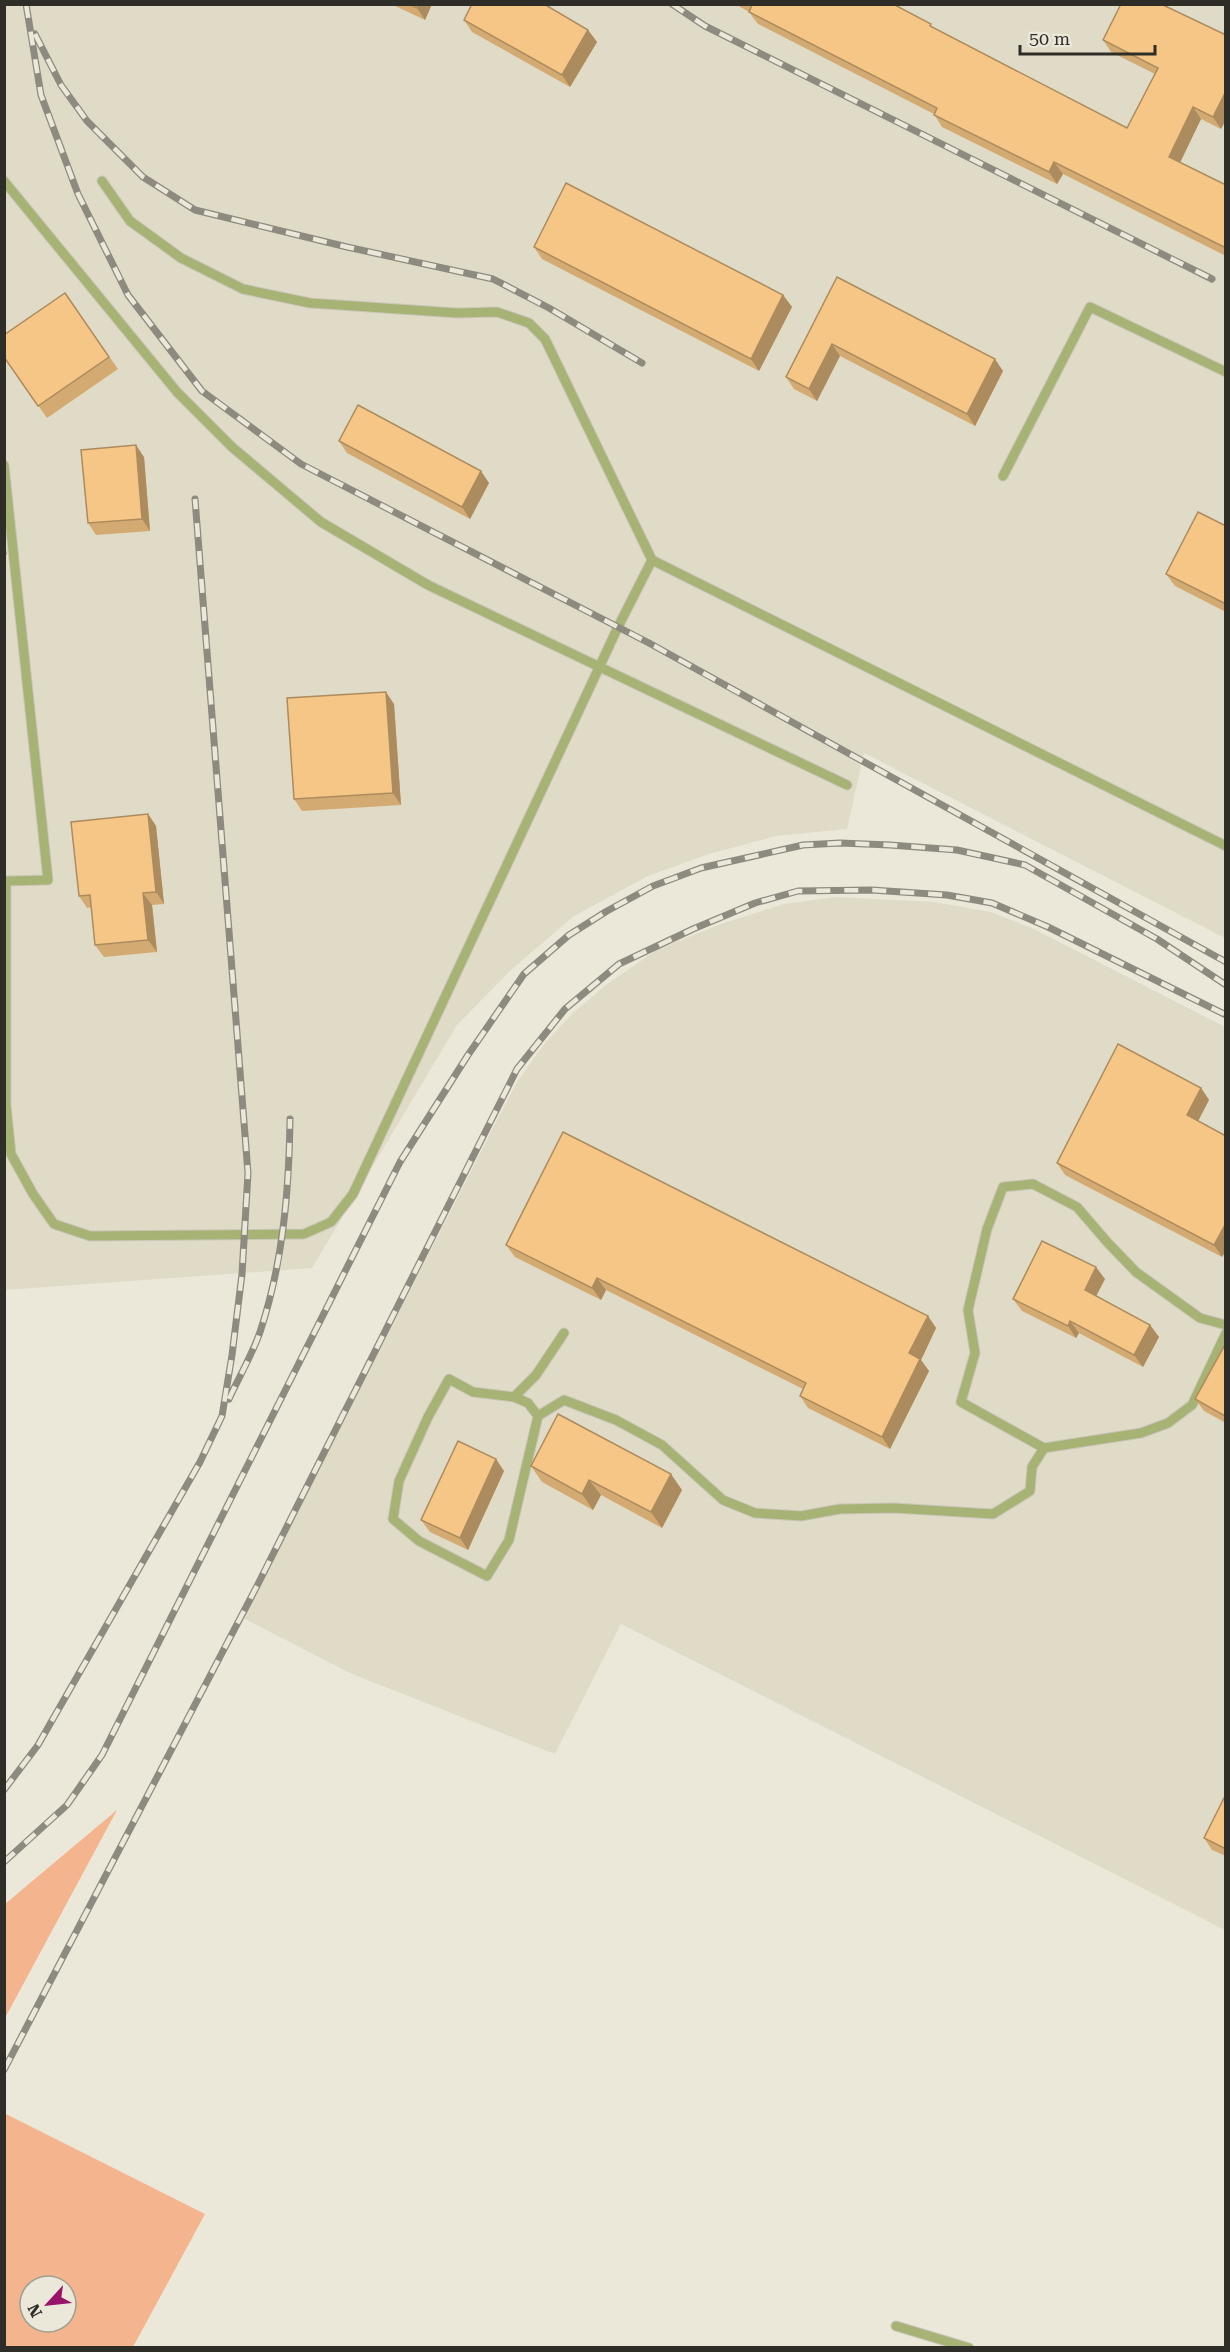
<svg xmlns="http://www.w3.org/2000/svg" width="1230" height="2352" viewBox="0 0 1230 2352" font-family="'Roboto Serif',serif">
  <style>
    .built { fill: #e0dbc6 }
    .green { fill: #f3b48e; fill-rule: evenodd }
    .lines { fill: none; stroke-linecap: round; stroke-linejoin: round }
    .service-casing { stroke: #cac6b9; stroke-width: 11 }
    .service { stroke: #a7b275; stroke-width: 9 }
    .rail-casing { stroke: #8d8a80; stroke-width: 7 }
    .rail { stroke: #ece8d9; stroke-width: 4.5; stroke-dasharray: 14; stroke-linecap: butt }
    .wall { fill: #d4aa73 }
    .shaded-wall { fill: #ac8b5e }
    .building { fill: #f6c686; stroke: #ac8b5e; stroke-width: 1.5 }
  </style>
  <rect width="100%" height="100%" fill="#ece8d9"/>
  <path class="built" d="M5,5H1225V938L864,753L847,829L776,836L709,854L648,876L574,916L511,970L457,1025L312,1268L5,1290Z
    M836,897L934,902L991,912L1034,929L1225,1027V1930L621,1624L555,1754L350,1673L243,1618L496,1122L517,1082L545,1043L572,1014L607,984L658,949L721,924L784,904Z"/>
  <path class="green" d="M117,1810L5,2018V1904Z
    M4,2113L205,2214L133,2347H5ZM30,2286H66V2322H30Z"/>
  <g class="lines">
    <g class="service-casing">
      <path id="service" d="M4,181L177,392L232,447L321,522L428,585L847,785
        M4,465L48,880L6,881V1105L11,1154L33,1194L54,1224L90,1236L304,1234L331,1222L353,1194L618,627L652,560L545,339L529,323L497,312L457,313L310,303L243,289L181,258L130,221L102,181
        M1003,476L1090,307L1226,372
        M652,560L1226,846
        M1226,1325L1200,1318L1136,1272L1108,1243L1077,1207L1033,1184L1003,1187L987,1229L968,1310L975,1353L961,1402L1044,1448L1141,1433L1168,1423L1192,1405L1226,1333
        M564,1333L536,1375L514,1397L473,1392L449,1379L428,1417L399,1481L393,1519L419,1541L487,1576L509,1540L538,1416L564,1400L616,1420L662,1445L723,1500L755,1513L801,1516L840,1509L894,1508L993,1514L1030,1491L1032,1467L1044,1448
        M514,1397L528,1403L538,1416
        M896,2326L969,2348"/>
    </g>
    <use href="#service" class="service"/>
    <g class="rail-casing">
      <path id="rail" d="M26,4L41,95L78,194L128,295L202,391L301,464L649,643L1226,962
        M672,4L705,26L1212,279
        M35,34L61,85L87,121L143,177L195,210L347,247L493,279L549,308L642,363
        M229,1399C239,1377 252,1355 260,1332C283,1263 289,1191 290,1119
        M4,1790L38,1745L200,1462L222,1416L232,1355L242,1274L248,1173L195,499
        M4,1862L67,1805L102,1755L400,1162L468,1055L524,974L569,935L607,911L653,886L701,868L803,845L840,843L890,845L957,850L1025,865L1157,939L1226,985
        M4,2070L258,1584L517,1069L565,1009L619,964L693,929L755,903L798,891L872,890L947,895L992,903L1048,927L1226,1015"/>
    </g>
    <use href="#rail" class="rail"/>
  </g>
  <path class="wall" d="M391,4H432L425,20Z
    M735,4H893L933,27L1127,128L1155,74L1111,52L1103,40L1161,4L1221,129L1201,119L1180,162L1226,185V256L1063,174L1057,184L942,127L934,114L758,24L749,12Z
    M464,20L588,30L597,42L570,87L472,32Z
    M534,247L783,295L792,307L759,371L542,259Z
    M837,277L1003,371L975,426L840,356L817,401L794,389L786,377Z
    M65,293L118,369L47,418L4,357Z
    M339,441L489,483L470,519L347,453Z
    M144,457L150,531L96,535L88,523Z
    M1226,526V612L1175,586L1166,574Z
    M394,704L401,805L302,811L294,799Z
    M148,814L156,826L164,904L152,905L157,952L104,957L95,945L92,907L87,908L79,896Z
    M1201,1088L1209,1100L1198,1121L1222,1257L1065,1175L1057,1163Z
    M506,1245L928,1316L936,1328L921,1360L929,1371L890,1449L808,1408L800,1396L803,1389L606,1290L601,1300L515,1257Z
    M1105,1279L1096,1296L1150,1325L1159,1337L1143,1367L1079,1333L1076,1338L1022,1311L1013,1299Z
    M1226,1343V1423L1204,1411L1195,1399Z
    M531,1466L682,1490L662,1528L601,1495L593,1510L542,1482Z
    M504,1471L468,1550L430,1532L421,1520Z
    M1226,1794V1856L1212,1850L1204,1838Z"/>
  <path class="shaded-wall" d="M418,4H432L425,20L417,8Z
    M588,30L597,42L570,87L562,75Z
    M1226,91V120L1221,129L1213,117Z
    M1193,107L1201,119L1177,169L1169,157Z
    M1054,162L1063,174L1057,184L1049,172Z
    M783,295L792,307L759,371L751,359Z
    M832,344L840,356L817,401L809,389Z
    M995,359L1003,371L975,426L967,414Z
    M136,445L144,457L150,531L142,519Z
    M481,471L489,483L470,519L462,507Z
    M4,538L7,555L4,552Z
    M386,692L394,704L401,805L393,793Z
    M148,814L156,826L164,904L156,892Z
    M143,893L152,905L157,952L148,940Z
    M1201,1088L1209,1100L1195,1127L1187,1115Z
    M1226,1223V1251L1222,1257L1214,1245Z
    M1096,1267L1105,1279L1093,1302L1085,1290Z
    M597,1278L606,1290L601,1300L592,1288Z
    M928,1316L936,1328L921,1360L929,1371L890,1449L882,1437L909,1353Z
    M1070,1321L1079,1333L1076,1338L1068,1326Z
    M1150,1325L1159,1337L1143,1367L1134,1355Z
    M496,1459L504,1471L468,1550L460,1538Z
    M671,1474L682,1490L662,1528L651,1512Z
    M589,1480L601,1495L593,1510L582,1494Z"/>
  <path class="building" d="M409,4H418L417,8Z
    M472,4H544L588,30L562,75L464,20Z
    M751,4H893L931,24L930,26L1127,128L1158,68L1103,40L1121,4H1161L1226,35V91L1213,117L1193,107L1169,157L1226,185V248L1054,162L1049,172L934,115L937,108L749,12L752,5Z
    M566,183L783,295L751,359L534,247Z
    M837,277L995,359L967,414L832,344L809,389L786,377Z
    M65,293L109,357L38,406L4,357V335Z
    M358,405L481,471L462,507L339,441Z
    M136,445L142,519L88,523L81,450Z
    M1198,512L1226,526V604L1166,574Z
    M386,692L393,793L294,799L287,698Z
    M148,814L156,892L143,893L148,940L95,945L90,895L79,896L71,822Z
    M1118,1044L1201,1088L1187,1115L1226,1136V1223L1214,1245L1057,1163Z
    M563,1132L928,1316L909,1353L920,1359L882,1437L800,1396L806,1383L597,1278L592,1288L506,1245Z
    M1042,1241L1096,1267L1085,1290L1150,1325L1134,1355L1070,1321L1068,1326L1013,1299Z
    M1226,1343V1416H1225L1195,1399Z
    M558,1414L671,1474L651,1512L589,1480L582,1494L531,1466Z
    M458,1441L496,1459L460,1538L421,1520Z
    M1226,1794V1849L1204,1838Z"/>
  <rect width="1230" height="2352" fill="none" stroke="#2e2d27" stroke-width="12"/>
  <g transform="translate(48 2304) rotate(243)"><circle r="28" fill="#ece8d9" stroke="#a09d92" stroke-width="1.5"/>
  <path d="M0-4.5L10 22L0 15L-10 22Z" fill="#97146a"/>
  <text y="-9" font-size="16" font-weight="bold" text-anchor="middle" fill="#2e2d27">N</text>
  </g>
  <path d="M1020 45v9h135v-9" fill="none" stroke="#2e2d27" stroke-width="3"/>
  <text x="1029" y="45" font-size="18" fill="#2e2d27" stroke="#ece8d9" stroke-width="4.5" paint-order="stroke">50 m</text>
</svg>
